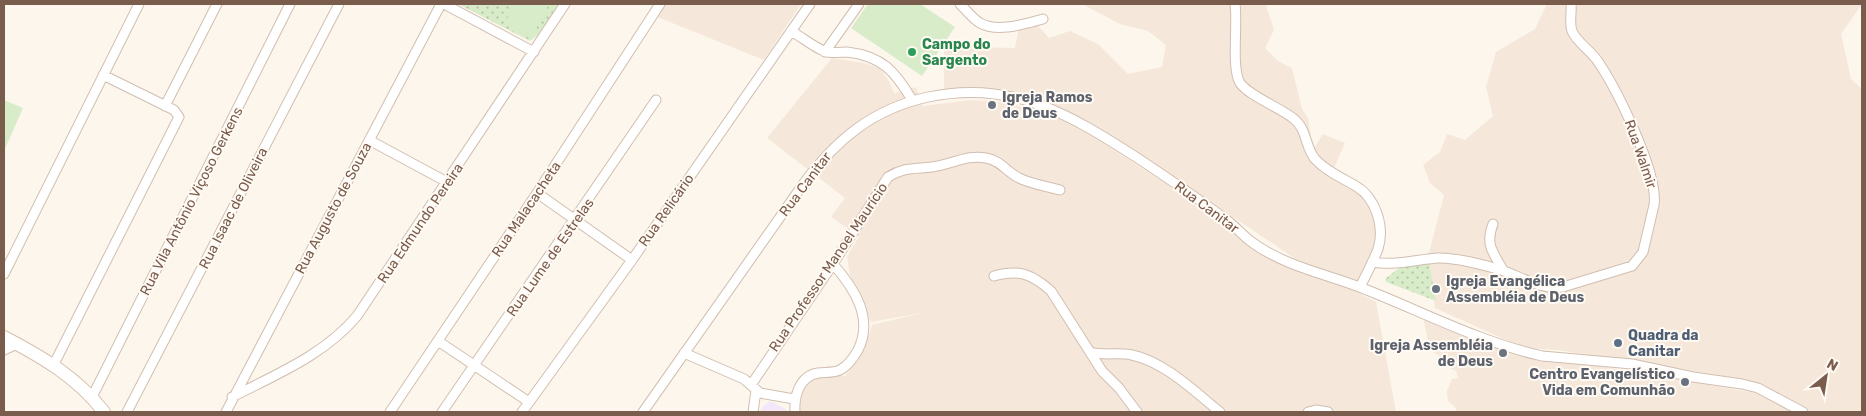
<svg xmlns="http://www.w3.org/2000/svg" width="1866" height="416" viewBox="0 0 1866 416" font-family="Rubik,sans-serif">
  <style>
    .residential { fill: #f5e8da }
    .education { fill: #f3e8fa }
    .park { fill: url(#park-dots) }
    .pitch { fill: #d8ecc9 }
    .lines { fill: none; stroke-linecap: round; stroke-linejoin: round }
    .street-casing { stroke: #d1beb0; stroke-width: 11 }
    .secondary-casing { stroke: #d6c0b0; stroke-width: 14 }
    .street { stroke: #fff; stroke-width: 9 }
    .secondary { stroke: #fff; stroke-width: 12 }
    .leisure-dot { fill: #2e9e5b; stroke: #fffaf3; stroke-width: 2 }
    .worship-dot { fill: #6b7280; stroke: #fffaf3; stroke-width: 2 }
    .service-dot { fill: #5c6f8a; stroke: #fffaf3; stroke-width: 2 }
    .labels { text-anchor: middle; stroke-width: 4; stroke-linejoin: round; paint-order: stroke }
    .leisure-label { font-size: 14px; font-weight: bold; fill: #27864d; stroke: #fffaf3; text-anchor: start }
    .worship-label { font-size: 14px; font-weight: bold; fill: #5b616d; stroke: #fffaf3; text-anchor: start }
    .street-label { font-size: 14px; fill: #7a5c4d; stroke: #fffaf3 }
    .service-label { font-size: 14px; font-weight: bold; fill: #4e5e75; stroke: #fffaf3; text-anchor: start }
  </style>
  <defs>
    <pattern id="park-dots" width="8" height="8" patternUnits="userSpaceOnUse" patternTransform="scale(1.25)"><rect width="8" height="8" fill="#d8ecc9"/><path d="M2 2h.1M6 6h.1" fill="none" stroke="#b4c2a5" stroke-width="1.8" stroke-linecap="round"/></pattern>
  </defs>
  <rect width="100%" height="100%" fill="#fdf6ec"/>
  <path class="residential" d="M662,4H801L764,60L655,16Z
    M1082,4H1267V9L1274,30L1265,48L1278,61L1292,68L1302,109L1308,118L1313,150L1323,134L1345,143L1331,175L1354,189L1373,204L1377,229L1372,253L1360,285L1326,273L1294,258L1169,174L1080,118L1039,101L984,89H944V50L967,47L1015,48L1019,28L1032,19L1049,38L1070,31L1098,44L1128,74L1162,67L1166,45L1148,31L1120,24Z
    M1547,4H1862L1841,34L1851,79L1862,89V412H1812L1749,380L1557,350L1533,349L1515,344L1435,308L1427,261L1444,195L1430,183L1423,165L1440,152L1447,134L1465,140L1493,116L1486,87L1496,52L1535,29Z
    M832,58L864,63L880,68L889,81L894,93L916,87L923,106L971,100L1006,102L1057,118L1094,137L1166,184L1255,250L1284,265L1335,281L1376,302L1396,412H1134L1121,397L1133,412H795L805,383L821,377L845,376L858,361L867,342L872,325L922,313L871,322L850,276L847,257L859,236L831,217L845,198L767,138Z
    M1423,317L1514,355L1551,362L1605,367L1756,393L1792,412H1456V408L1448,401L1447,391L1452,379L1458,378L1456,371L1447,367L1444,359L1430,350Z"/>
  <path class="education" d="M770,401L786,409L787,412H760L763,406Z"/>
  <path class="park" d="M458,4H560L538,35L530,41Z
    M1429,263L1436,301L1386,282L1385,279L1399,268Z"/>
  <path class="pitch" d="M515,4H549L531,39L504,24Z
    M868,4H920L955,27L922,76L851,28Z
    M4,100L23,108L4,151V99Z"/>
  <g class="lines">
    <g class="street-casing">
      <path id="street" d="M444,4L534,52
        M960,4C966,10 973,19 980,23C998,33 1024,24 1043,19
        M1235,4C1238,24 1231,68 1240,83C1249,96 1281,108 1294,119C1307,129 1305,147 1315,159C1326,171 1342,178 1356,186C1376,198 1385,227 1378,249C1373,262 1366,275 1360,287
        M791,31C802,37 812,46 824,51C830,54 840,52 847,52C882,56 895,71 912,100
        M825,52L859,4
        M165,106L217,4
        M369,140L447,182
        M537,193L632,260
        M1493,224C1485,245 1493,252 1503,270
        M1372,262C1395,266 1414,260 1437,258C1453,257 1485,265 1501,270C1522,277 1540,290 1563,287L1632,266L1643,252L1654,205C1659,174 1617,90 1599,63C1592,51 1577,43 1572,31C1569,23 1572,12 1571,4
        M4,274L139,4
        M994,276C1019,269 1032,274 1051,291L1102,371L1119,388L1137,412
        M438,341L529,402
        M4,350L17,344
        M1090,352C1104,356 1118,352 1132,355C1165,362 1195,392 1220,412
        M684,353L744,379L760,393L794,399
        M54,364L179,117L174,110L103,75
        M751,385L833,264L888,177C904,167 914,169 932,167C950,165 967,154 986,158C1000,160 1007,172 1019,178C1031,184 1046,186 1060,190
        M92,397L290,4
        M232,397C277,374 324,355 357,316L565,4
        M127,412L339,4
        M226,412L441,4
        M390,412L537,193L660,4
        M442,412L656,100
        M522,412L632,260L810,4
        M643,412L804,183C837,139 873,109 928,97C1012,79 1071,115 1139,159C1169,179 1199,199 1228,221C1237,228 1244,237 1253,243C1285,266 1326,274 1362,288C1421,311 1480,342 1542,356L1632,364L1693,377L1742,384L1758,388L1803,412
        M753,412L756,391
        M795,412C794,397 799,376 818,373C825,372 834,373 840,370C848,366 854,357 858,350C874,318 854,288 833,264
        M1308,412L1316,410L1328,412"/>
    </g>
    <g class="secondary-casing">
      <path id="secondary" d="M4,337C42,357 77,377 104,412"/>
    </g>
    <use href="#street" class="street"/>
    <use href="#secondary" class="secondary"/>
  </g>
  <circle class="leisure-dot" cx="912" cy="52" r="5"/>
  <g class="worship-dot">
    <circle cx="992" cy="105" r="5"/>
    <circle cx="1436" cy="289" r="5"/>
    <circle cx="1503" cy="353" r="5"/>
    <circle cx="1685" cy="382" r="5"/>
  </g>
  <circle class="service-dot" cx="1618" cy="343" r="5"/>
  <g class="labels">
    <g class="leisure-label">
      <text x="922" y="49">Campo do<tspan x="922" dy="16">Sargento</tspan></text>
    </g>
    <g class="worship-label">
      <text x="1002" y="102">Igreja Ramos<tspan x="1002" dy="16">de Deus</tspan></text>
      <text x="1446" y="286">Igreja Evangélica<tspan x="1446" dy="16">Assembléia de Deus</tspan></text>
      <text x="1493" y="350" text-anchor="end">Igreja Assembléia<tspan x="1493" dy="16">de Deus</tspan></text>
      <text x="1675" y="379" text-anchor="end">Centro Evangelístico<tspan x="1675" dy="16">Vida em Comunhão</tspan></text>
    </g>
    <g class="street-label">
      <text transform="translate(1641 154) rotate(71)" y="5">Rua Walmir</text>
      <text transform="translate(805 184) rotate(-53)" y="5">Rua Canitar</text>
      <text transform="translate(191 201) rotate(-63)" y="5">Rua Vila Antônio Viçoso Gerkens</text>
      <text transform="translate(1207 207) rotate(37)" y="5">Rua Canitar</text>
      <text transform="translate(233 208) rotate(-63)" y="5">Rua Isaac de Oliveira</text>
      <text transform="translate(333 208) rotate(-62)" y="5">Rua Augusto de Souza</text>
      <text transform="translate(526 209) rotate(-56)" y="5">Rua Malacacheta</text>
      <text transform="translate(666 210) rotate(-55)" y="5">Rua Relicário</text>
      <text transform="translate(420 223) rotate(-56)" y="5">Rua Edmundo Pereira</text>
      <text transform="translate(550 257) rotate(-55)" y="5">Rua Lume de Estrelas</text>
      <text transform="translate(828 267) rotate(-56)" y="5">Rua Professor Manoel Maurício</text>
    </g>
    <g class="service-label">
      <text x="1628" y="340">Quadra da<tspan x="1628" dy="16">Canitar</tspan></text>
    </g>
  </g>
  <rect width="1866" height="416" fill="none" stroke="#7a5c4d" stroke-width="10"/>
  <g transform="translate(1826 376) rotate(30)" stroke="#fffaf3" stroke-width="4" paint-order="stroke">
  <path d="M0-4L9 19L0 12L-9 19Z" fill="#7a5c4d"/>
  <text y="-8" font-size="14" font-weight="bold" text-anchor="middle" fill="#7a5c4d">N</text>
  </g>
</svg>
